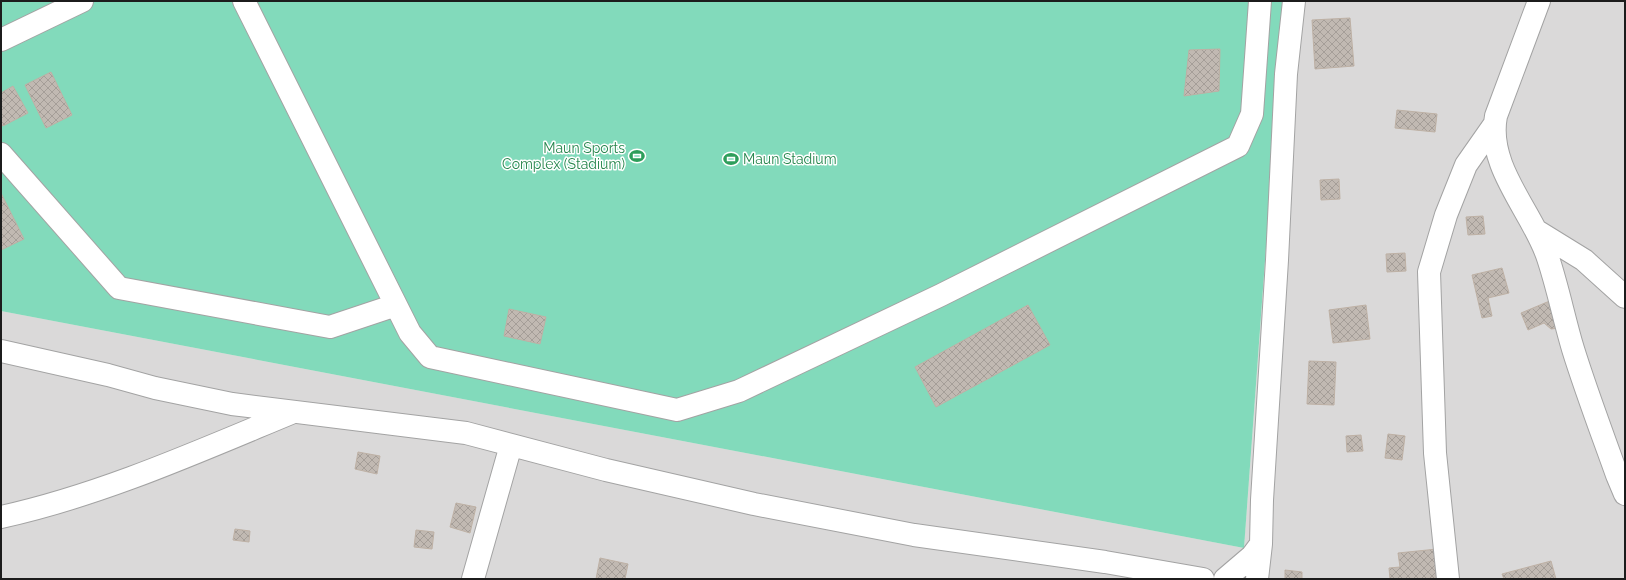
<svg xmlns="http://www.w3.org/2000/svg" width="1626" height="580" viewBox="0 0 1626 580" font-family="Raleway,sans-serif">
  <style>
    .residential { fill: #dad9d9 }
    .pitch { fill: #82dabb }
    .building { fill: url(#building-cross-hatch); stroke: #beb1a5 }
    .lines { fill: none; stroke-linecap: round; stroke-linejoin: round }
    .minor-casing { stroke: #a3a3a3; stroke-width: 24 }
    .minor { stroke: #fff; stroke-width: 22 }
    .labels { text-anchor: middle; stroke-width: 3; stroke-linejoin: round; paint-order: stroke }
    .leisure-label { font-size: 14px; fill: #27864d; stroke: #fff; text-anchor: end }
  </style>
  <defs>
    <pattern id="building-cross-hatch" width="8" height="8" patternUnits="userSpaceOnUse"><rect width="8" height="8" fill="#c1b9b2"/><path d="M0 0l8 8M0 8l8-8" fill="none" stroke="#a59e98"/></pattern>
  </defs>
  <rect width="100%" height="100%" fill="#edeae2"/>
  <path class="residential" d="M1284,1H1625V579H1V311L1244,548Z"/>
  <path class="pitch" d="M1,1H1284L1244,548L1,311Z"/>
  <path class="building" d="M1350,18L1354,66L1315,69L1312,20Z
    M1220,49L1219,91L1184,96L1189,50Z
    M51,72L72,115L46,128L25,85Z
    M13,86L28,113L3,126L1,124V93Z
    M1397,110L1437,114L1435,132L1395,128Z
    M1339,179L1340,199L1321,200L1320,180Z
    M1,193L24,239L1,250Z
    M1483,216L1485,234L1468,235L1466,217Z
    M1405,253L1406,271L1387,272L1386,254Z
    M1502,268L1509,293L1488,298L1492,316L1482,318L1472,275Z
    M1552,300L1560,328L1551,329L1544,323L1528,330L1521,313Z
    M1028,305L1050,345L936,407L915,367Z
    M1366,305L1370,339L1333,343L1329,310Z
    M509,309L546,317L540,344L504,336Z
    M1309,361L1336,362L1334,405L1307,404Z
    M1388,434L1405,436L1402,460L1385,458Z
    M1361,435L1363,451L1347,452L1346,436Z
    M358,452L380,456L377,474L355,469Z
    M456,503L476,507L470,533L450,527Z
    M235,529L250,531L249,542L233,540Z
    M416,530L434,532L432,549L414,547Z
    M1437,549L1440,579H1390L1389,568L1400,567L1398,553Z
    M600,558L628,564L625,579H596Z
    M1551,561L1556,579H1504L1502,574Z
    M1285,570L1302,572V579H1285Z"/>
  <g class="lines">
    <g class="minor-casing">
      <path id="minor" d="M244,1L410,333L430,357L677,410L739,391L941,295L1238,146L1252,114L1260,1
        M1539,1L1496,116C1486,167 1533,212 1548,258C1558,288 1564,319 1573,349C1586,391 1602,433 1617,475L1625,494
        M1,40L82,1
        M1,154L119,288L330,327L396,305
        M1537,231L1584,260L1625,297
        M1,351L108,375L155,388L232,404L466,433L606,470L754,504L914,535L1105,562L1203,579
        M1,517C101,495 197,452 291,413
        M473,579L511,445
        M1225,579L1252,556L1261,544L1262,500L1277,260L1286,74L1294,1
        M1257,579L1261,544
        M1448,579L1435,453L1429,272L1446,215L1466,165L1494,125"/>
    </g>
    <use href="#minor" class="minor"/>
  </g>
  <defs>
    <g id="stadium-bare" transform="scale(1.2)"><path d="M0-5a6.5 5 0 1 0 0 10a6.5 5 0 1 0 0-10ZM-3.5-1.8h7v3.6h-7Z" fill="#2e9e5b" stroke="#fff" stroke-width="2.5" paint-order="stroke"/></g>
  </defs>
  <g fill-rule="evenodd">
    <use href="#stadium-bare" x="637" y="156"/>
    <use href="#stadium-bare" x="731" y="159"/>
  </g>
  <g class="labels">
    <g class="leisure-label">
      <text x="625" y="153">Maun Sports<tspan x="625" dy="16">Complex (Stadium)</tspan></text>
      <text x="743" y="164" text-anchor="start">Maun Stadium</text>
    </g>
  </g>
  <rect width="1626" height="580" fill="none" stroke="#1c1c1c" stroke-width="4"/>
</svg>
